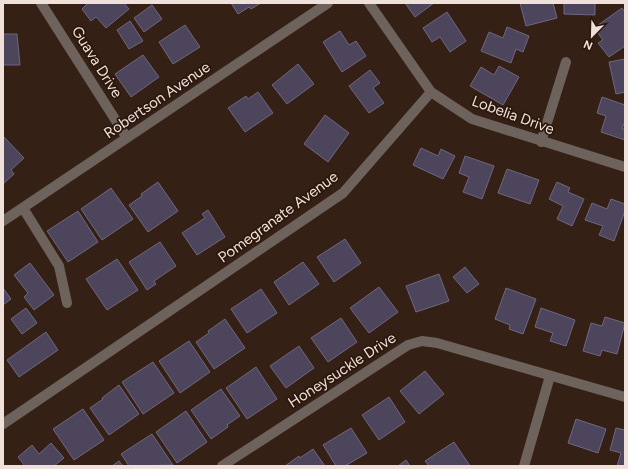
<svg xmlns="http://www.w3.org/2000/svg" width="628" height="469" viewBox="0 0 628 469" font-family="Figtree,sans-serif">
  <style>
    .building { fill: #4c455c; stroke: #6e677f }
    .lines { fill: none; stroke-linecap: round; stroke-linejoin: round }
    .minor { stroke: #6e625d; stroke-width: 10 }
    .labels { text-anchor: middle; stroke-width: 3.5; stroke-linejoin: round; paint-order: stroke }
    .street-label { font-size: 15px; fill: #efe1d9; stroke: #2b170c }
  </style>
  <rect width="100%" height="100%" fill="#352015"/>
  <path class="building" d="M88,3H124L129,9L106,28L96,17L91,21L82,9Z
    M231,3H261L251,9L249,7L238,14Z
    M405,3H434L415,17Z
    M520,3H553L557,18L526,26Z
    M564,3H595V15L564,14Z
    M152,5L162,19L144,32L134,18Z
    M622,8L625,12V46L609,57L598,43L603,40L594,28Z
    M447,12L466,41L450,52L440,37L432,42L423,28Z
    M130,21L143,41L129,49L117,30Z
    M185,25L200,47L173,64L159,42Z
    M507,27L529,36L523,52L516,49L511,63L481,51L489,32L503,38Z
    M340,31L349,45L356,41L366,56L342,72L323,42Z
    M3,34H17L20,65H3Z
    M143,55L159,77L131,97L115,74Z
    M625,59V92L616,94L609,62Z
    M298,64L314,84L287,104L272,85Z
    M499,66L519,77L503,105L470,86L481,67L494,75Z
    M370,70L380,83L373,88L384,103L369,113L349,86Z
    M258,92L273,113L245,132L228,108L246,96L248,99Z
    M602,97L625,105V121L622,129H625V140L601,132L606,116L597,113Z
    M325,115L349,133L328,162L304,144Z
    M3,136L24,158L11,170L14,174L3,184Z
    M421,148L438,156L441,149L455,156L443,179L413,165Z
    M465,156L494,166L482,199L463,192L469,177L459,173Z
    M507,169L539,180L530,204L498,193Z
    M158,182L178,211L148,232L129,205L142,196L141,194Z
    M557,182L570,188L568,192L584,199L572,226L557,219L563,206L549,199Z
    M111,188L133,219L102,240L81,209Z
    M611,199L625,204V211L614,241L599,235L603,226L585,220L592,203L607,209Z
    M208,210L225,237L197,255L182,233L205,218L202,214Z
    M78,211L98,242L68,262L47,231Z
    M345,239L361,263L334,282L317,257Z
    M160,242L176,266L154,281L156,284L147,290L129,262Z
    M117,259L138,290L107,310L86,279Z
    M303,262L319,284L289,305L274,282Z
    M30,263L54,295L34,310L24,297L28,293L14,275Z
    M465,267L479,284L467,293L453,277Z
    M439,274L449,301L416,312L406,286Z
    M379,287L398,312L369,333L350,308Z
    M3,288L11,299L3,305Z
    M506,288L536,299L523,334L509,329L510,325L495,319Z
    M261,289L277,313L247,333L231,309Z
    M26,308L37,323L22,334L11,319Z
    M541,308L575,320L566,346L550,341L553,333L535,327Z
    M605,317L625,323L617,354L602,350L600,356L583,351L591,323L602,326Z
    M341,318L357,342L328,362L311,338Z
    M225,319L245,348L214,369L196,342L209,333L208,331Z
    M46,332L58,350L19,377L7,360Z
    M189,341L210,372L180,393L159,361Z
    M299,346L314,368L286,388L270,366Z
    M153,362L174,393L143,414L122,382Z
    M256,367L277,399L247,419L226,388Z
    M425,371L444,394L419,414L400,391Z
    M119,385L139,414L109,435L90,408L103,399L102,398Z
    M221,389L240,416L227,425L228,427L211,439L191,410Z
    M389,397L405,422L379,440L362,415Z
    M83,409L104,440L74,460L53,429Z
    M186,411L207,442L177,463L156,432Z
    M576,419L606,429L598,453L568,443Z
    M351,428L367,453L345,466H336L323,445Z
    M616,428L625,430V466H617L621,453L610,450Z
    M152,434L173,465L129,466L121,454Z
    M454,442L470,466H429L425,461Z
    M51,443L64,458L54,466H25L18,457L32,445L39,454Z
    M313,449L325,466H285L299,456L300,458Z
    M406,460L410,466H398Z
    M119,461L123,466H112Z"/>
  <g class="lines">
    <path class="minor" d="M41,3L127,138
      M369,3L431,92L472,119L625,167
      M541,142L566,62
      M23,208L59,266L67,303
      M3,221L328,3
      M3,424L343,193L431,92
      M222,466L408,345L422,341L437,343L625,397
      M524,466L550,376"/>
  </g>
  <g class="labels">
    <g class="street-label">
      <text transform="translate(97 62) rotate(58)" y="5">Guava Drive</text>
      <text transform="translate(157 100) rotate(-34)" y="5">Robertson Avenue</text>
      <text transform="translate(513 115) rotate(20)" y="5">Lobelia Drive</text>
      <text transform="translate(278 217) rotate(-36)" y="5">Pomegranate Avenue</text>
      <text transform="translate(342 370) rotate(-33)" y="5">Honeysuckle Drive</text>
    </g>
  </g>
  <rect width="628" height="469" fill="none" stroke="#efe1d9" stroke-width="8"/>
  <g transform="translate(592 36) rotate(203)" stroke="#2b170c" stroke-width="3" paint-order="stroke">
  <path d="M0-3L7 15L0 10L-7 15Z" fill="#efe1d9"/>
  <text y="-6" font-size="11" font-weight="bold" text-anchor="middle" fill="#efe1d9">N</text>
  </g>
</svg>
